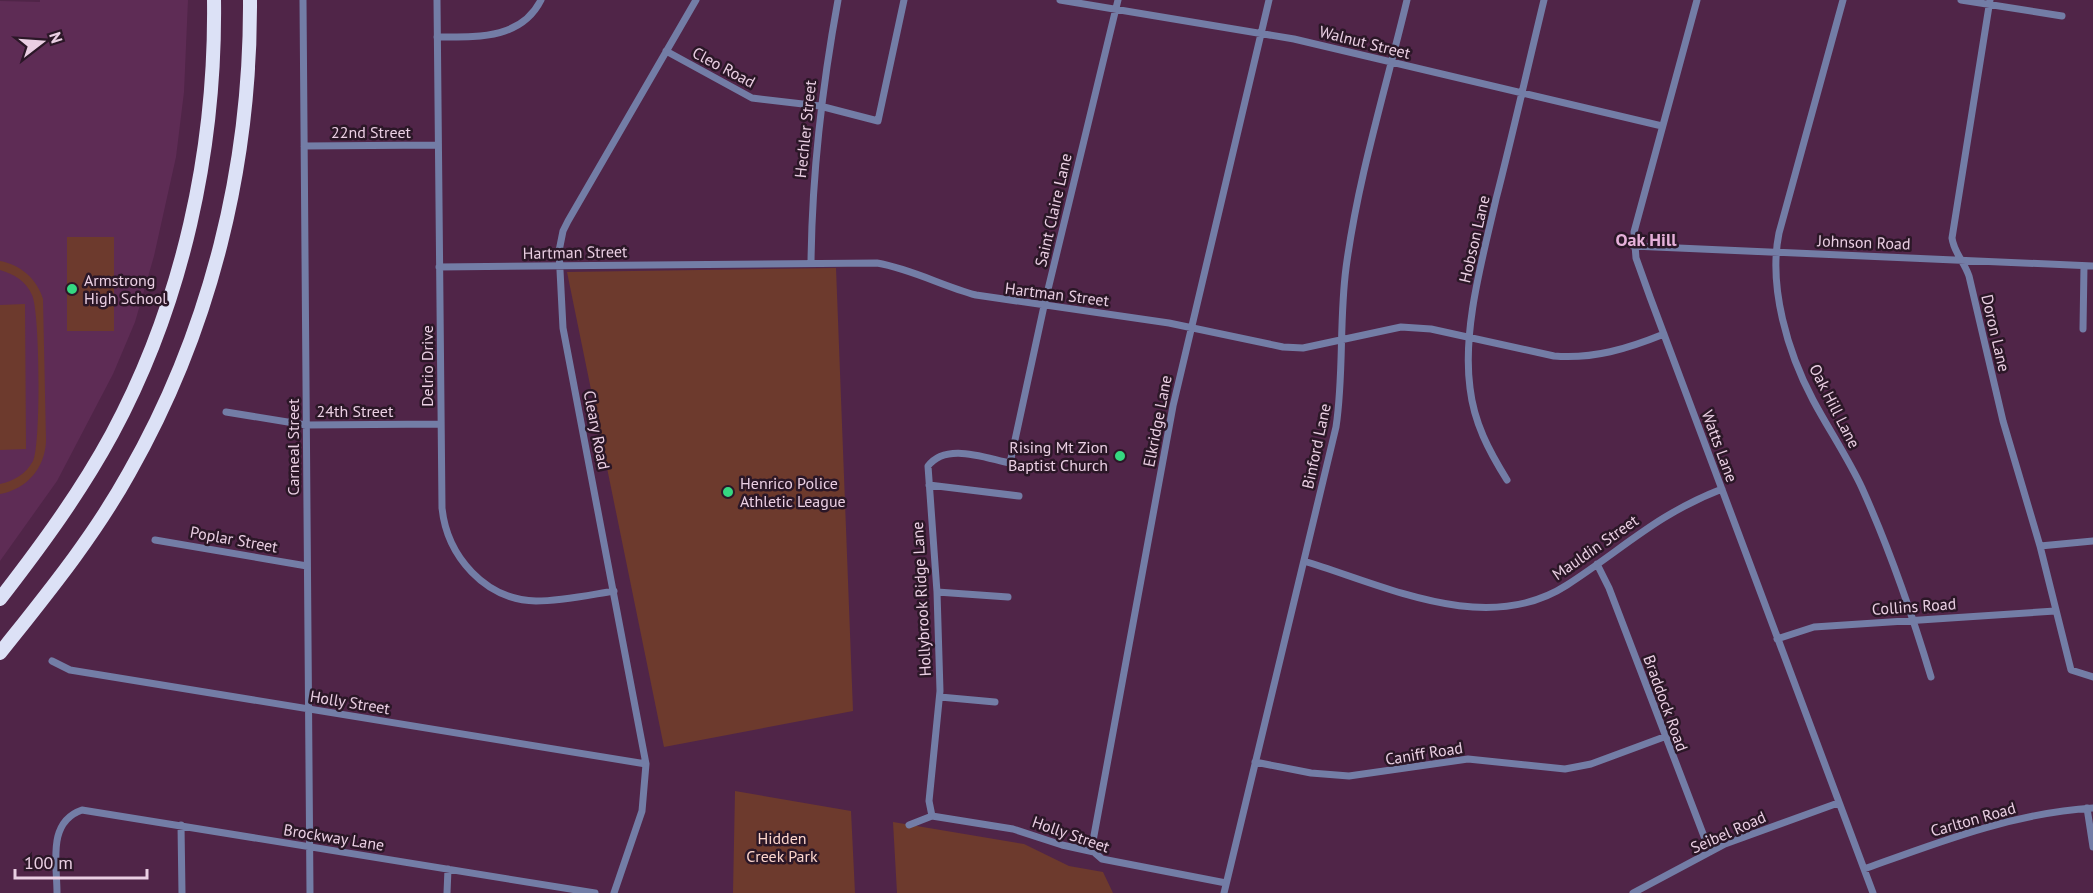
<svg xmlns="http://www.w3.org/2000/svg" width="2093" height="893" viewBox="0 0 2093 893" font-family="'PT Sans',sans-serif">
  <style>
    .built { fill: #5e2c55 }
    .green { fill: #6d3a2d }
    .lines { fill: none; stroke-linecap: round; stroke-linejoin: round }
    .street { stroke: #737da6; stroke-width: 7 }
    .highway { stroke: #dce1f6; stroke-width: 14 }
    .poi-dot { fill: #35d881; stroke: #2b1727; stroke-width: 2 }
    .labels { text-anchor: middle; stroke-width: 5; stroke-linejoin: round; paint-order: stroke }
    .street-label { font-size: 16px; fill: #eacfe3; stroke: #2b1727 }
    .poi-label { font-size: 16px; fill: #eacfe3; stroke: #2b1727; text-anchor: start }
    .park-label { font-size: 16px; fill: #fcd5cc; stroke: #2b1727 }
    .neighbourhood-label { font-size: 18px; font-weight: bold; fill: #e6b1da; stroke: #2b1727 }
  </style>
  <rect width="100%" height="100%" fill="#502548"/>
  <path class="built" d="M40,0H188L184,92L176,157L154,256L135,322L113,374L57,481L0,561V1L40,2Z"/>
  <path class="green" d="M67,237H114V331H67Z
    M0,261C21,265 37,279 43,299L46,441C45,468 27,489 0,494V484C14,481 26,474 33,461C41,445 40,311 32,295C26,281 14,274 0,270Z
    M836,268L853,711L664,747L567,272Z
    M25,304L26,449L0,450V305Z
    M735,791L851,811L855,893H733Z
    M893,822L1024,844L1069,866L1103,872L1113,893H897Z"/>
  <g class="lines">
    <path class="street" d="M303,0L310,893
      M437,0L442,508C447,556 485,600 536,601C562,601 589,595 614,591
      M1060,0L1294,39L1662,126
      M1697,0L1634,232L1636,258L1650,297L1873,893
      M1843,0L1779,233C1768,287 1788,353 1813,400C1829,430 1848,458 1862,488C1889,548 1912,614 1931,677
      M1961,0L2062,16
      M1990,0L1952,238C1954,253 1964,261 1969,276L2003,421L2040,546L2071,670L2093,677
      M437,37C476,37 521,40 541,0
      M666,51L752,98L820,106L878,121L904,0
      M304,146L438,145
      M1633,246L2093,266
      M811,263C812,174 822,87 838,0
      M439,267L877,263C912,269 942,286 976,295L1169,323L1283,347L1303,348L1401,327L1431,329L1554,356C1594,359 1627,349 1664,334
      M2083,329L2084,266
      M226,412L306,425L441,424
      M1507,480C1489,451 1474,423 1470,388C1462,329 1483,257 1496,199C1513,133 1528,66 1544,0
      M929,485L1019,496
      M155,540L307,566
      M2040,546L2093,541
      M1304,561C1386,586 1487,637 1567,585C1623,549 1657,514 1722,489
      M1597,564L1609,588L1710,852
      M937,592L1008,597
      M1777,639L1814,627L2055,611
      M52,661L70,670L646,764
      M940,697L995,702
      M1255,762L1311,773L1349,776L1468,759L1565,769L1591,764L1664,737
      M2087,808L2093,847
      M932,816L929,801L940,691L937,592L928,466C946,442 985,458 1010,463L1044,306L1118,0
      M181,825L182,893
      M909,825L932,816L1013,829L1062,845L1094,852L1102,859L1226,883
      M1094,852L1093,841L1173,406L1269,0
      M1864,869C1939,842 2013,813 2093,808
      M57,893C57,863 47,822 82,810L595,893
      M447,893L448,869
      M614,893L642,811L646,764L563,328L559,251L563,231L568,221L696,0
      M1224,893L1336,427C1344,374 1339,321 1346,268C1358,177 1386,88 1407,0
      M1633,893L1725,844L1838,803"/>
    <path class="highway" d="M0,599C41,546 80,493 112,434C183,302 216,149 214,0
      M0,653C46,595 93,538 129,473C211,329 251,165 250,0"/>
  </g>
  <g class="poi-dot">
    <circle cx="72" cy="289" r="6"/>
    <circle cx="1120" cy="456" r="6"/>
    <circle cx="728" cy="492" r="6"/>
  </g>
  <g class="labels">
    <g class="street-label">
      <text transform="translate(1365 42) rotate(14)" y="6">Walnut Street</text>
      <text transform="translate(724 67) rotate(28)" y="6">Cleo Road</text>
      <text transform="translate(805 129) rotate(-84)" y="6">Hechler Street</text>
      <text x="371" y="138">22nd Street</text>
      <text transform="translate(1053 210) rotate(-77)" y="6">Saint Claire Lane</text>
      <text transform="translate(1474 239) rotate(-77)" y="6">Hobson Lane</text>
      <text transform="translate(1864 242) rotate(2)" y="6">Johnson Road</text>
      <text transform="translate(575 252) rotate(-1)" y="6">Hartman Street</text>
      <text transform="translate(1057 294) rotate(7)" y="6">Hartman Street</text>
      <text transform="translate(1996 333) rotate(77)" y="6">Doron Lane</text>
      <text transform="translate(427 366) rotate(-90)" y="6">Delrio Drive</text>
      <text transform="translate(1835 406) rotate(63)" y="6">Oak Hill Lane</text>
      <text x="355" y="417">24th Street</text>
      <text transform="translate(1157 421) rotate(-79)" y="6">Elkridge Lane</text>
      <text transform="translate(597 430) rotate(79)" y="6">Cleary Road</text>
      <text transform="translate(1316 446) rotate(-78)" y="6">Binford Lane</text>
      <text transform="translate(1720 446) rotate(70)" y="6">Watts Lane</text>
      <text transform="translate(293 447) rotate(-90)" y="6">Carneal Street</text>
      <text transform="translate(234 539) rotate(10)" y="6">Poplar Street</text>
      <text transform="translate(1595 547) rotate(-35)" y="6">Mauldin Street</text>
      <text transform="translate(921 599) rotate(-93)" y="6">Hollybrook Ridge Lane</text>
      <text transform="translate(1914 606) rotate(-4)" y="6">Collins Road</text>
      <text transform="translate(350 702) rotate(9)" y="6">Holly Street</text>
      <text transform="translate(1666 703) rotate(70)" y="6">Braddock Road</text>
      <text transform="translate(1424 753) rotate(-9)" y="6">Caniff Road</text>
      <text transform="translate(1973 819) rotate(-16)" y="6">Carlton Road</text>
      <text transform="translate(1728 832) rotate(-24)" y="6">Seibel Road</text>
      <text transform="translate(1071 834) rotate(19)" y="6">Holly Street</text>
      <text transform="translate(334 837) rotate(9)" y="6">Brockway Lane</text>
    </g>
    <g class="poi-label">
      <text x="84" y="286">Armstrong<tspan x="84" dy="18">High School</tspan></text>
      <text x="1108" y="453" text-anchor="end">Rising Mt Zion<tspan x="1108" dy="18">Baptist Church</tspan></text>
      <text x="740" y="489">Henrico Police<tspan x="740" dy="18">Athletic League</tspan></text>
    </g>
    <g class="park-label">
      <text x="782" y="844">Hidden<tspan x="782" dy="18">Creek Park</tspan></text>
    </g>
    <g class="neighbourhood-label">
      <text x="1646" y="246">Oak Hill</text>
    </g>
  </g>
  <g transform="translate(42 42) rotate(73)" stroke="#2b1727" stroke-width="4.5" paint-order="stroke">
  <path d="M0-4.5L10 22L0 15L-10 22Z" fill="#eacfe3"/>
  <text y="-9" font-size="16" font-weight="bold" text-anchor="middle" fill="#eacfe3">N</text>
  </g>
  <path d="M15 869v9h132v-9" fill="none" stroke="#eacfe3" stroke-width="3"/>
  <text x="24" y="869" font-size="18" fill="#eacfe3" stroke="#2b1727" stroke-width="4.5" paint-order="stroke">100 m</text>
</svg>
